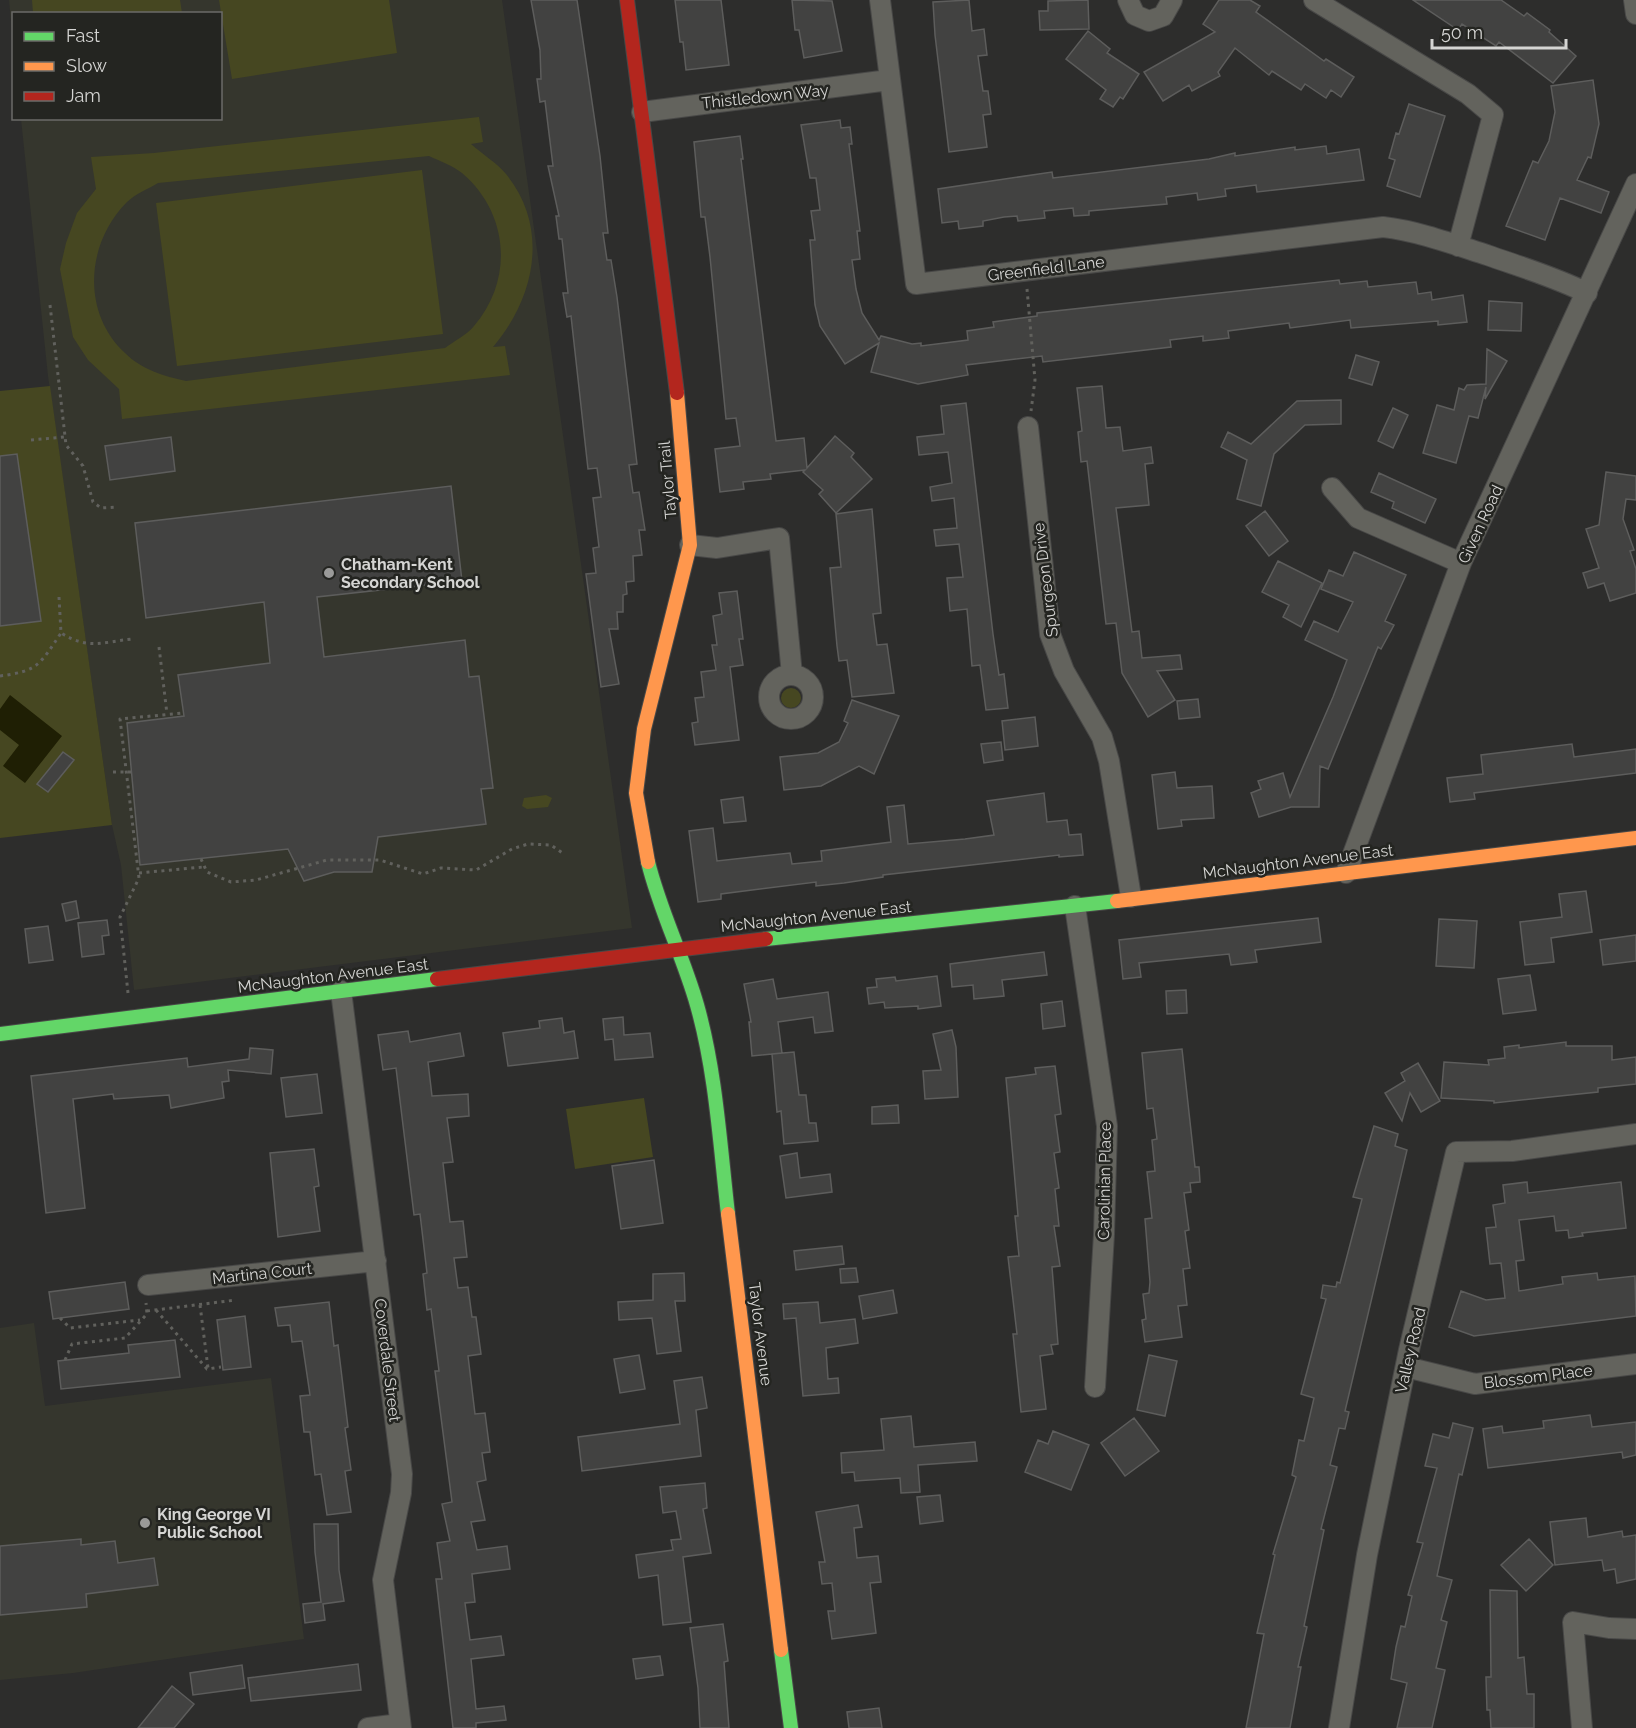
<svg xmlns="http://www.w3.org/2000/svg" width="1636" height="1728" viewBox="0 0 1636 1728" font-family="Raleway,sans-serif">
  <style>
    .built { fill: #35362d }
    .green { fill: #464721; fill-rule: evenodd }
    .water { fill: #1f1f04 }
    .building { fill: #424241; stroke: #5d5d5c; stroke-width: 1.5 }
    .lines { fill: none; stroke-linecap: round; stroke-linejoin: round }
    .street-casing { stroke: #484847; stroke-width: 22 }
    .fast-casing { stroke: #484847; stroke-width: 16 }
    .slow-casing { stroke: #484847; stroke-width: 16 }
    .jam-casing { stroke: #484847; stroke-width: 16 }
    .path { stroke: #61615d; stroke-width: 3; stroke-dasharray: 3 4.5; stroke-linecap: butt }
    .street { stroke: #63635d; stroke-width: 20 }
    .fast { stroke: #63d668; stroke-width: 14 }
    .slow { stroke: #ff974d; stroke-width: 14 }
    .jam { stroke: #b3261e; stroke-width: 14 }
    .poi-dot { fill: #9a9a99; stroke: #242521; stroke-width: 2 }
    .labels { text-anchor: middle; stroke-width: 5; stroke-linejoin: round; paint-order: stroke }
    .street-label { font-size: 16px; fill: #d5d5d3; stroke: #242521 }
    .poi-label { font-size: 16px; font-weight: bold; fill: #d5d5d3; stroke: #242521; text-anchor: start }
  </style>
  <rect width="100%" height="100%" fill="#2d2d2c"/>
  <path class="built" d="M9,0H502L632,928L134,990L121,865L112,825L48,376L21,119L220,118V14H14L13,42Z
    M34,1323L45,1406L271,1378L304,1639L73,1673L0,1680V1328Z"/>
  <path class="green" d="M32,0H180L182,13H33Z
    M219,0H389L397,53L232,79Z
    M479,117L483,142L471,144C482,154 497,163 506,174C550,228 535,298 493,347L505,346L510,375L122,419L119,389L88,360L73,337L60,269L66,243L77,213L96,189L91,157L154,153ZM429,156C440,161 453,166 462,173C509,213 514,279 474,326C467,335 454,341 445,348L186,381C164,376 142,370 125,353C81,312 86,243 127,202C135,194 148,189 158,183Z
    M422,170L443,334L177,366L156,203Z
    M50,386L112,825L0,838V391Z
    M781 698a10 10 0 1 1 20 0a10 10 0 1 1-20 0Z
    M546,795L552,798L548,807L527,809L522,806L524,798Z
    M644,1098L653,1157L575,1169L566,1109Z"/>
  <path class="water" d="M10,695L62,736L25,783L3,766L19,745L0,730V709Z"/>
  <path class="building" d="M531,0H577L600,156L608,233H603L607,260H611L617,297L637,464L629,465L633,493L639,492L645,530H639L642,555L633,556L634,581L626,582L627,594L623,595V612H617L618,629H609L619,684L601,687L586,574L596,573L593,548L599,547L593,498L601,497L597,468L588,469L571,316L567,317L563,293H568L562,239H559L556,216H559L548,166H553L545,101L540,102L537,79H541L540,50Z
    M675,0H721L729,65L686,70L683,42H680Z
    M792,0L832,1L842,51L804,58L799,30H795Z
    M969,0L972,31L984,29L987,55L978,56L983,91H988L991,114L983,115L987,147L949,152L935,35L933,2Z
    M1088,0L1089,29L1040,30L1039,11H1048V1Z
    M1219,0H1250L1260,6L1256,12L1324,61L1326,59L1354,77L1341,97L1331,90L1326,98L1305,84L1301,90L1272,71L1269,75L1235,48L1218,72L1220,76L1192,91L1189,85L1163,101L1144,72L1215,32L1203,24Z
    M1413,0H1501L1524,16L1527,13L1550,30L1549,32L1576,56L1553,83L1499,42L1496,46L1462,24L1458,30Z
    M1088,31L1110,49L1107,53L1139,74L1123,99L1120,97L1113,107L1100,99L1106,90L1066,59Z
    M1593,80L1599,124L1591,158L1588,157L1577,180L1609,192L1601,213L1560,198L1545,240L1506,226L1533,161L1538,163L1549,141L1555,112L1551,86Z
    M1409,104L1445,116L1420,197L1387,186L1395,160L1389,158L1396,133L1399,134Z
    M840,120L841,128L850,127L852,144H849L860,231H857L860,259L852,260L856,289L862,313L879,340L881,336L912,344L921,343V346L968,340L967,331L994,327L993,322L1037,316V313L1339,280L1340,284L1367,281L1368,287L1416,282L1418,294L1431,292L1432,300L1463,295L1467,322L1438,325V321L1351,328L1350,320L1290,328L1289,323L1228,331L1229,338L1203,341V336L1170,340L1171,347L1043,362L1042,356L966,365L968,375L918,384L871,372L879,343L845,364L820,326L815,305L810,240H815L811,211L820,210L816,178H810L801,125Z
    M740,136L743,159H741L776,441L804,438L807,468L835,436L854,453L851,457L872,479L836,513L819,494L823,490L803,472L805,470L770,474L771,479L743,482L744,489L720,492L715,449L740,446L736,418L726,419L710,257L705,217H701L694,142Z
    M1326,146L1327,154L1359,149L1364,180L1257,192L1256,185L1225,189L1226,196L1198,200L1197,193L1166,197L1167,204L1089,211V215L1074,216L1073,208L1044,211L1045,218L1018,221L1017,216L1004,217L983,221V226L959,229L958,221L942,223L938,189L1052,172L1053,178L1209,159L1235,153V156L1295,147V150Z
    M1489,301L1522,303L1521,331L1488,330Z
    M1487,349L1507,361L1485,399L1486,387L1478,418L1469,416L1456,463L1423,453L1437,405L1454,410L1459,388L1464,390L1467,385L1486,384Z
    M1356,355L1379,362L1372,385L1349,378Z
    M1102,386L1106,428L1120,427L1123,451L1151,447L1153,463L1145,464L1149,505L1116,508L1132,632L1139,631L1142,658L1180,655L1182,669L1157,671L1175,700L1148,717L1122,673L1116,623L1106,624L1087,461L1081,462L1078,432L1082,431L1077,388Z
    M1341,400V424L1305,425L1274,454L1261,506L1237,499L1247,460L1221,447L1228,432L1251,444L1297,401Z
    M966,403L993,634L999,675L1004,674L1008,708L986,710L980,665L972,666L967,609L950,611L947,578L963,577L959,544L936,546L934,530L957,528L954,498L932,501L930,487L952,483L948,452L919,455L917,437L944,434L941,406Z
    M1393,408L1408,415L1393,448L1378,441Z
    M171,437L175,471L110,480L105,446Z
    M17,454L41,621L0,626V456Z
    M1606,472L1636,476V500L1626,499L1623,519L1634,550L1630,551L1636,569V593L1610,601L1604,583L1588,588L1583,573L1599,568L1586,529L1599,525Z
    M1379,473L1436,499L1425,523L1392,508L1394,502L1371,492Z
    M451,486L462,581L317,597L324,657L465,640L469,677L479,676L493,788L481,789L486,824L378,837L372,872H334L304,881L288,849L140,865L127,723L184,716L178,675L270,663L264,602L146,618L135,523Z
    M872,509L881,613L873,614L877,645L887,644L894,693L852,697L847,660L839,661L837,646L830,568L841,567L836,514Z
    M1265,511L1288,541L1269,556L1246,526Z
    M1354,552L1406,575L1385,621L1394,625L1381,649L1378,647L1328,769L1320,766L1319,807H1291L1259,817L1251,793L1261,789L1258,781L1283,773L1290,797L1333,697L1347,660L1305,640L1314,621L1338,632L1353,602L1321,589L1329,570L1343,576Z
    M1278,561L1322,583L1301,627L1283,617L1289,605L1262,592Z
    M737,591L743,639H739L743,665L730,667L739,740L695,745L692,723L698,722L695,698L704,697L701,672L716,670L712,645H717L713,616L722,614L719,593Z
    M1198,699L1200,717L1179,719L1177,701Z
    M852,700L899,716L874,774L859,766L821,786L784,790L780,757L818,753L839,742L848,723L844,721Z
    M1035,717L1038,746L1005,750L1002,721Z
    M1001,742L1003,760L984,763L981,744Z
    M1572,744L1574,757L1636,749V773L1474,793L1475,799L1450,802L1447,778L1483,774L1481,755Z
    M63,752L74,760L48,792L37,784Z
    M1175,772L1177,788L1212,786L1214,818L1181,820L1182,826L1158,829L1152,775Z
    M1044,793L1047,822L1067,820L1069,835L1081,834L1083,855L1059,857V855L883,875V877L844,883L816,886V882L721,894V899L698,902L689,831L713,828L717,861L790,853L792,864L822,861L821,851L891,842L887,807L904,805L908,844L965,839L994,835L987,801Z
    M743,797L746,821L724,823L721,800Z
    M1586,891L1592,932L1551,938L1554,962L1525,965L1520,922L1562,917L1559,894Z
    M76,901L79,918L66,921L62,904Z
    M1318,918L1321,942L1255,950L1257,962L1231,965L1229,954L1139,963L1141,977L1123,979L1119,940Z
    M1439,919L1477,921L1474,968L1436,966Z
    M107,920L109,935L102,936L104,954L82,957L78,923Z
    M48,926L53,960L29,963L25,929Z
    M1636,935V961L1603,965L1600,940Z
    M1044,952L1047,975L1002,980L1004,996L974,999L973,985L952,987L950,964Z
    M1530,975L1536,1010L1503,1014L1498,979Z
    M937,976L941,1006L918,1009V1006L885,1008L884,1002L869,1004L867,988L877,987L876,979L895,977L896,981Z
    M773,979L777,999L828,992L833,1031L815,1033L813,1017L778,1022L782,1053L752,1056L749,1022H751L744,984Z
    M1186,990L1187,1013L1167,1014L1166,991Z
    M1062,1001L1065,1026L1043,1029L1041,1004Z
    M623,1017L624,1035L650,1033L653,1057L615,1060L613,1039L605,1040L603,1019Z
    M562,1018L564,1033L574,1031L578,1058L508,1066L503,1033L540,1028L539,1021Z
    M952,1030L956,1047L958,1097L925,1099L923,1071L941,1070L933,1034Z
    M408,1031L410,1042L460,1033L464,1056L428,1062L432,1096L468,1094L469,1116L447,1118L453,1162L443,1163L450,1222L463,1221L467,1257L454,1258L458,1288L468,1287L472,1317H476L481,1354L468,1356L475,1414L485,1413L490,1452L482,1453L486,1480L477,1482L485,1520L471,1522L477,1550L507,1546L510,1569L472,1574L475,1602L465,1603L470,1640L501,1636L504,1655L471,1659L476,1709L504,1706L506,1720L476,1723V1728H453L436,1579H442L437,1543L450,1541L442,1504L452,1502L435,1371H439L431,1309L427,1310L423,1274L427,1273L420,1214L414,1215L396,1068L383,1070L378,1035Z
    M1566,1042V1046H1612V1060L1636,1057V1084L1598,1088V1092L1494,1103V1101L1441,1098L1444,1062L1489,1065L1488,1060L1505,1058L1504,1047L1519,1045V1048Z
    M250,1048L273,1050L271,1074L228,1070L229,1081L222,1082L224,1098L171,1108L169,1095L114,1099L113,1094L73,1099L85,1208L46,1213L31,1076L187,1058L188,1067L249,1059Z
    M1182,1049L1195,1167H1199L1200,1182L1190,1183L1191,1192L1184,1193L1189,1230L1185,1231L1190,1268L1183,1269L1187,1305L1178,1306L1182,1337L1145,1342L1142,1320L1146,1319L1143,1294L1149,1293L1150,1282L1145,1219L1152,1218L1147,1172L1155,1171L1152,1140L1157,1139L1153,1108L1147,1109L1142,1053Z
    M794,1052L799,1095H806L809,1123H816L818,1141L784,1144L781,1111L777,1112L772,1054Z
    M1418,1063L1440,1101L1421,1112L1410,1093L1402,1121L1385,1093L1405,1081L1401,1073Z
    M1055,1066L1061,1114L1055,1115L1060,1152L1054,1153L1059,1188L1055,1189L1059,1226H1054L1060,1266L1052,1267L1058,1344L1051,1345L1053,1354L1040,1356L1046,1409L1021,1412L1013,1334H1017L1008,1257L1019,1256L1015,1216H1018L1006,1078L1036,1074L1035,1068Z
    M317,1074L322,1113L286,1117L281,1078Z
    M898,1105L899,1123L872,1124V1107Z
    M1374,1126L1398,1134L1395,1146L1407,1150L1345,1411L1349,1412L1345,1429L1339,1428L1330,1465L1337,1467L1321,1529L1324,1530L1304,1626L1307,1627L1298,1667H1301L1290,1728H1246L1264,1634L1257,1633L1275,1555L1273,1554L1296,1477L1292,1475L1299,1440L1304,1441L1314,1398L1301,1394L1326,1299L1321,1298L1323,1285L1336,1287L1337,1282L1340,1283L1362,1199L1353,1197Z
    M314,1149L319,1186L314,1187L320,1231L278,1237L270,1153Z
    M797,1153L800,1178L830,1174L832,1192L786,1198L780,1156Z
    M654,1160L663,1223L621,1229L612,1166Z
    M1527,1182L1528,1193L1621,1182L1626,1228L1582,1233L1583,1236L1569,1238L1568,1230L1556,1231L1554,1216L1519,1220L1524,1260L1516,1261L1519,1291L1563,1284L1562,1277L1597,1273L1598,1280L1635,1276L1636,1316L1474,1336L1449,1327L1461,1291L1486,1300L1505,1298L1501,1263L1490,1264L1486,1228L1496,1227L1493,1205L1505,1203L1503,1185Z
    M842,1246L844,1264L796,1270L794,1251Z
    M856,1268L858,1282L841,1283L840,1269Z
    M684,1273L685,1301H675L681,1351L657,1354L652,1318L619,1320L618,1302L653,1300V1274Z
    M125,1282L129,1309L53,1319L49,1292Z
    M893,1290L897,1313L863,1319L859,1296Z
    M329,1302L334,1346L338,1345L348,1427L345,1428L351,1470L345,1471L351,1512L327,1515L321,1474L315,1475L310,1432H304L300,1396L310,1395L302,1341L292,1342L290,1325L278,1326L275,1308Z
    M818,1302L820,1323L855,1319L858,1343L826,1348L828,1379L838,1378L839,1393L803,1396L796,1318L784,1319L783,1304Z
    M245,1316L251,1367L223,1370L217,1320Z
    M175,1340L180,1377L61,1389L58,1361L129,1353L128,1345Z
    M639,1355L645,1389L620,1393L614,1359Z
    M1149,1355L1177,1361L1165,1416L1137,1410Z
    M702,1377L707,1408L696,1410L701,1456L582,1471L578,1437L680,1424L674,1381Z
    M1590,1415L1592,1427L1636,1422V1455L1623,1458L1622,1452L1488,1468L1483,1429L1502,1426L1503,1433L1544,1428L1543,1421Z
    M911,1416L914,1447L975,1442L977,1461L918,1465L920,1492L901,1493L900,1478L855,1481L854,1472L842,1473L841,1453L884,1450L881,1419Z
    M1134,1418L1159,1451L1125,1476L1101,1443Z
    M1453,1423L1473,1428L1462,1475L1459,1474L1437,1576L1452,1580L1441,1620L1447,1622L1436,1668L1445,1670L1432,1728H1397L1407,1683L1391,1679L1396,1647L1401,1626L1405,1627L1412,1596L1408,1595L1423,1543L1417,1542L1437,1468L1425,1466L1433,1434L1449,1438Z
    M1053,1431L1089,1445L1071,1490L1025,1472L1038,1440L1048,1444Z
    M705,1483L707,1508L703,1509L711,1553L683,1557L691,1622L663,1625L658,1575L639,1578L636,1555L673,1550L671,1540L681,1539L676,1511L663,1513L660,1487Z
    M940,1495L943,1521L920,1524L917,1497Z
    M858,1505L862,1527L854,1528L857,1558L878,1556L881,1582L870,1583L876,1633L832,1639L828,1611H835L832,1583L822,1584L819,1562H825L816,1512Z
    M1586,1518L1588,1537L1622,1531L1623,1537L1636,1535V1579L1617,1583L1615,1569L1604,1571L1602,1560L1555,1565L1550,1522Z
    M314,1524H338L339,1570L344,1601L323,1604L325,1620L305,1623L303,1604L321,1602L315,1552Z
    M81,1539V1545L115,1541L118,1563L154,1558L158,1585L86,1594L87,1607L0,1615V1546Z
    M1529,1539L1553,1565L1526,1591L1501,1565Z
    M1490,1590L1517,1591L1518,1658L1524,1657L1527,1694H1534V1728H1491L1490,1710H1487L1486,1677H1491Z
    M723,1624L728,1661L724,1662L729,1728H700L698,1688L690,1628Z
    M660,1656L663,1675L636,1679L633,1659Z
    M358,1664L361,1690L251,1701L248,1678Z
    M242,1665L245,1688L193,1695L190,1673Z
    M172,1686L194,1704L174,1728H138Z
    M879,1708L882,1728H849L847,1712Z"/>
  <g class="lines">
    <g class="street-casing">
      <path id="street" d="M880,0L916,284L1383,227C1418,231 1453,244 1487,255C1521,267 1555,277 1587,293
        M1128,0L1135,15L1149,21L1163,16L1172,0
        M1314,0L1468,94L1493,115L1458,246
        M1634,0L1636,14
        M642,112L889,80
        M1028,427L1050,634L1064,671L1102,737L1109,761L1131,897
        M1332,488L1358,518L1461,563
        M690,545L717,548L779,538L792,675
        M769 697a22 22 0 1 1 44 0a22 22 0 1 1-44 0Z
        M1346,873L1461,563L1636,184
        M1075,906L1107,1126L1104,1234L1095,1387
        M341,991L402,1474L401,1493L383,1580L401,1728
        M148,1285L376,1261
        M1406,1367L1475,1384L1636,1364
        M368,1728L400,1724
        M1339,1728L1367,1555L1409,1350L1456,1152L1512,1151L1636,1134
        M1582,1728L1573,1622L1609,1628L1636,1629"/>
    </g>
    <g class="fast-casing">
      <path id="fast" d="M648,862C660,911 683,956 697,1005C716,1072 720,1145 728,1214
        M766,939L1117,901
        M0,1034L437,979
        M781,1650L791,1728"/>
    </g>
    <g class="slow-casing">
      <path id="slow" d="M648,862L636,793L644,729L690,545L677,393
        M1117,901L1636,838
        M728,1214L781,1650"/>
    </g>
    <g class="jam-casing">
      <path id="jam" d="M627,0L677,393
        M437,979L766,939"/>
    </g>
    <path class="path" d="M1027,289L1035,380L1031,411
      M50,305L66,445L83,466L93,502L101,508L117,507
      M31,440L64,437
      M59,597L61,633C88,650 103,642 132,639
      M159,647L167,714
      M0,676C39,671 40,664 61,633
      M113,772H131
      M201,859L207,872L231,882L256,880L327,860H380L423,874L441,868L476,870L512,849L528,844L551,845L564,854
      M139,873L203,867
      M128,993L120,917L139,878L120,719L183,713
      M200,1305L208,1368
      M156,1310L207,1369L221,1367
      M147,1311L236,1300
      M60,1318L70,1328L140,1320
      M65,1360L72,1344L125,1338L147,1314L146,1303"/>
    <use href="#street" class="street"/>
    <use href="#fast" class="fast"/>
    <use href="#slow" class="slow"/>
    <use href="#jam" class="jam"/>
  </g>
  <g class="poi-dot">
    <circle cx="329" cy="573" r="6"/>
    <circle cx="145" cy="1523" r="6"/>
  </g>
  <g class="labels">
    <g class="street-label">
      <text transform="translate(765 96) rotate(-6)" y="6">Thistledown Way</text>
      <text transform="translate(1046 268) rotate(-7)" y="6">Greenfield Lane</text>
      <text transform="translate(667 480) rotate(-95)" y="6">Taylor Trail</text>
      <text transform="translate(1480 524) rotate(-65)" y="6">Given Road</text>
      <text transform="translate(1045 580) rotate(-97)" y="6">Spurgeon Drive</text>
      <text transform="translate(1298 861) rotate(-7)" y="6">McNaughton Avenue East</text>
      <text transform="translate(816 916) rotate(-6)" y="6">McNaughton Avenue East</text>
      <text transform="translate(333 975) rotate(-7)" y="6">McNaughton Avenue East</text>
      <text transform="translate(1104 1181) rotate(-89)" y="6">Carolinian Place</text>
      <text transform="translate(262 1273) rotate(-6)" y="6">Martina Court</text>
      <text transform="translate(761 1334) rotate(83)" y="6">Taylor Avenue</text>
      <text transform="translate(1410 1350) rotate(-77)" y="6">Valley Road</text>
      <text transform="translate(388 1360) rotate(83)" y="6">Coverdale Street</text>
      <text transform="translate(1538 1376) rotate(-7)" y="6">Blossom Place</text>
    </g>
    <g class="poi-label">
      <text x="341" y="570">Chatham-Kent<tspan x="341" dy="18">Secondary School</tspan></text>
      <text x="157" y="1520">King George VI<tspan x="157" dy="18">Public School</tspan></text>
    </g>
  </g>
  <rect x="12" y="12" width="210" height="108" fill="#242521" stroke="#6b6b68" stroke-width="1.5"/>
  <rect x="24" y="32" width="30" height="9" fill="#63d668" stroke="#6b6b68" stroke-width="1.5"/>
  <text x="66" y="42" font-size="18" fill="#d5d5d3">Fast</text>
  <rect x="24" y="62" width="30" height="9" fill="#ff974d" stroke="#6b6b68" stroke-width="1.5"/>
  <text x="66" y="72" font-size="18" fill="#d5d5d3">Slow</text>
  <rect x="24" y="92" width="30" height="9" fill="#b3261e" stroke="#6b6b68" stroke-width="1.5"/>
  <text x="66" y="102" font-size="18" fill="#d5d5d3">Jam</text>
  <path d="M1432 39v9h134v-9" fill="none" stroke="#d5d5d3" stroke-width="3"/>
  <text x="1441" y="39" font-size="18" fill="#d5d5d3" stroke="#242521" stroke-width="4.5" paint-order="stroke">50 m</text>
</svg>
